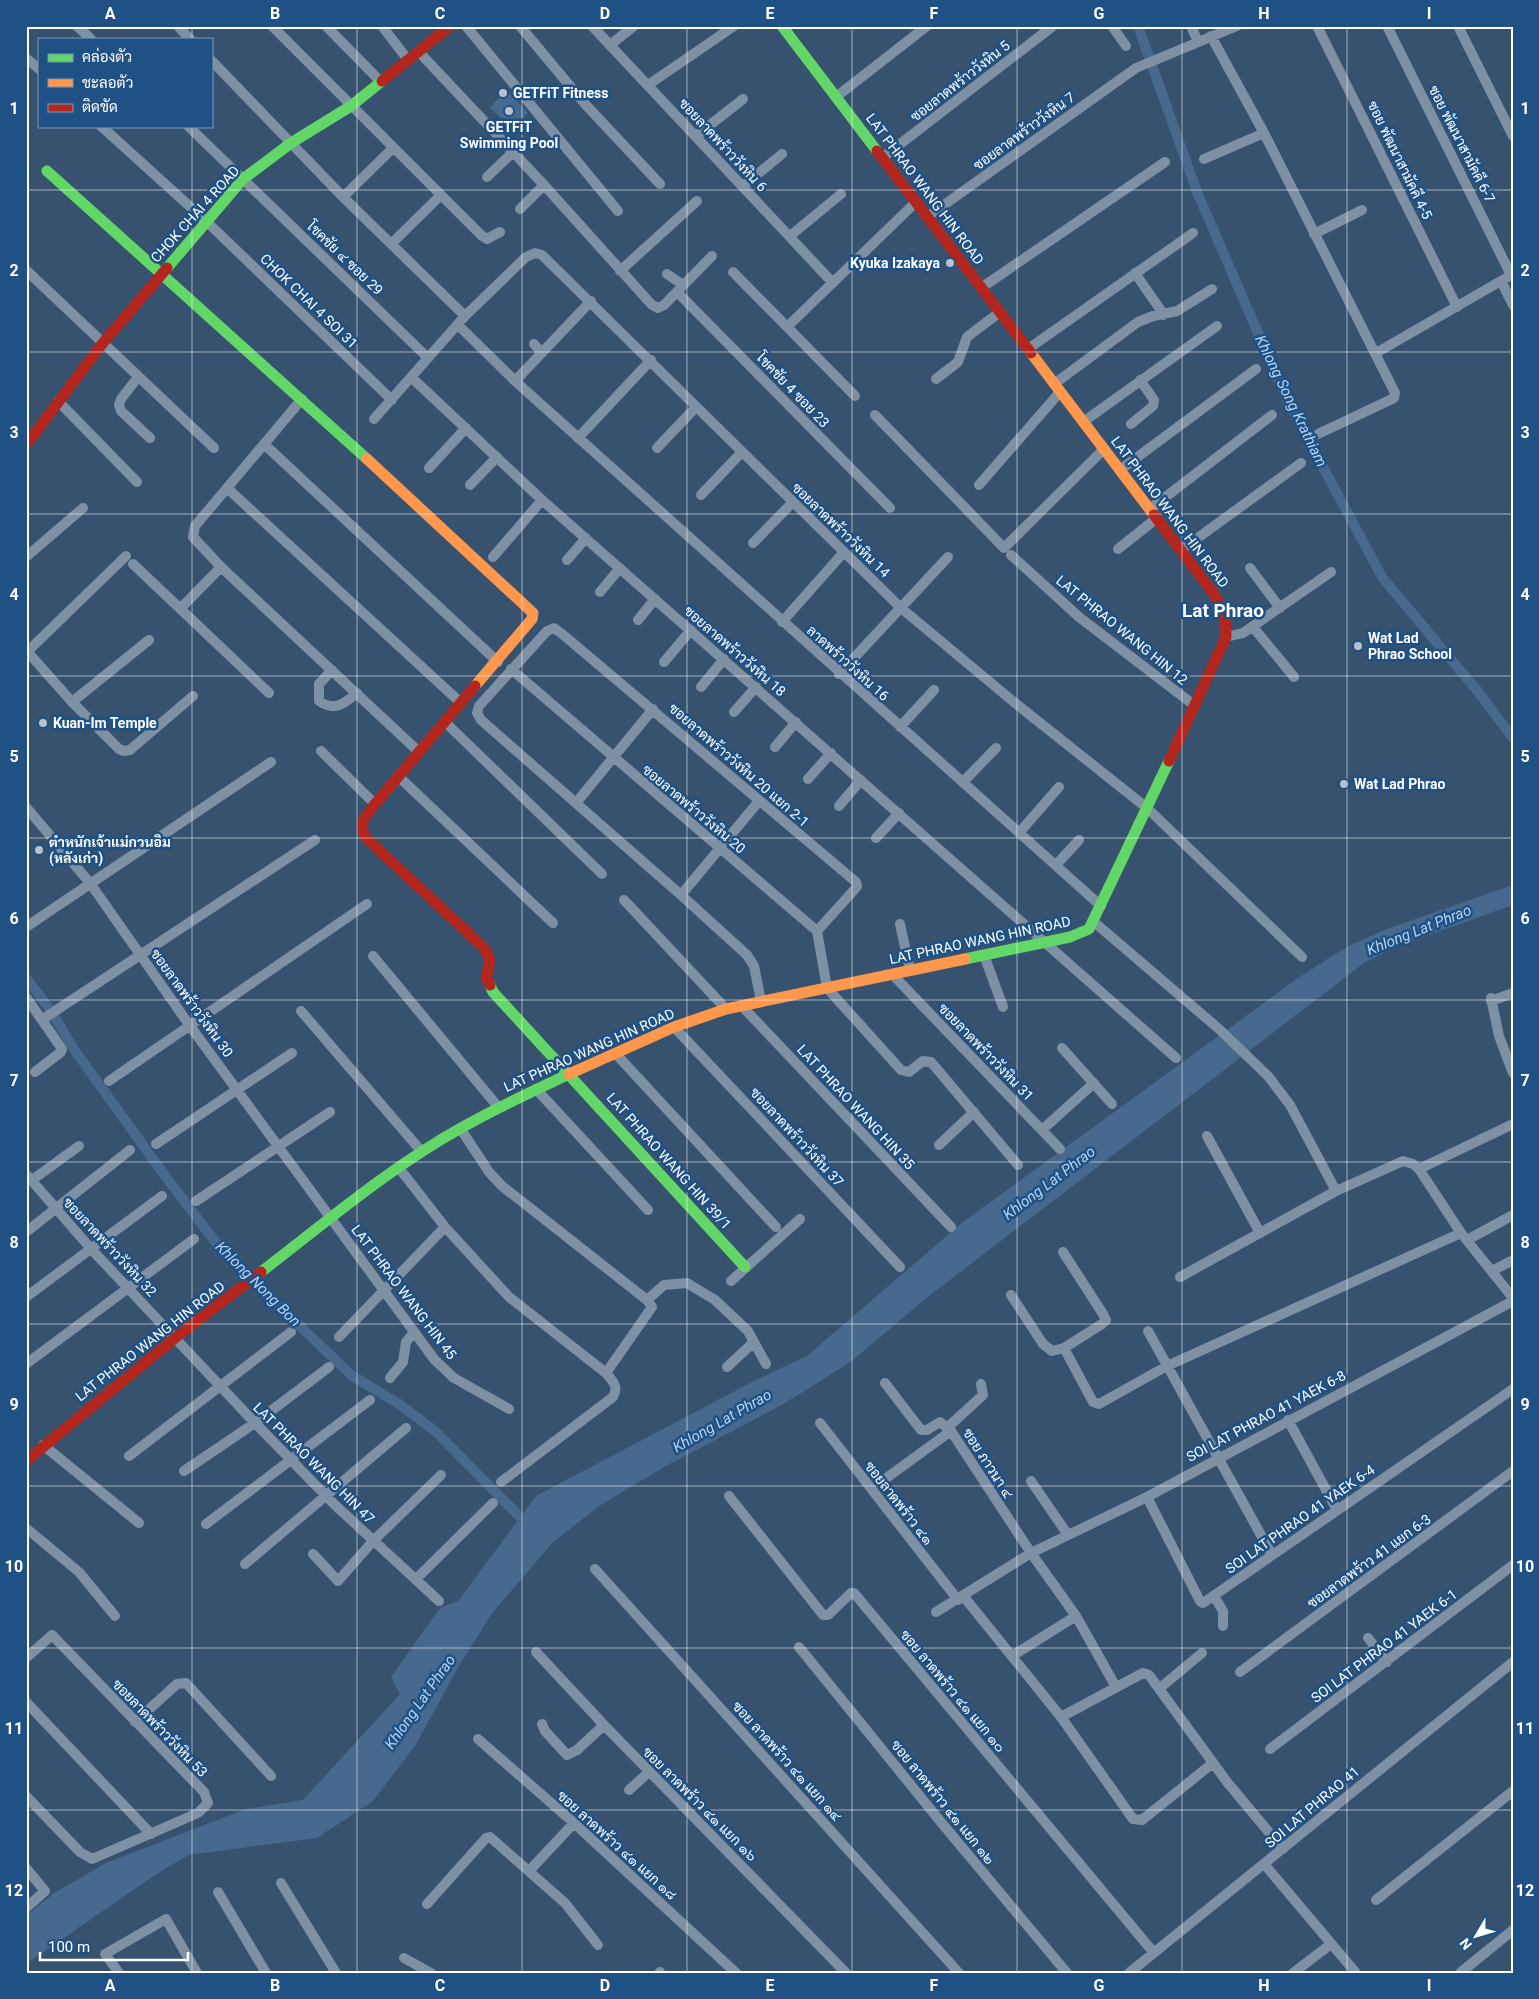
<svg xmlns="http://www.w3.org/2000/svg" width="1539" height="1999" viewBox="0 0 1539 1999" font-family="Roboto,Sarabun,sans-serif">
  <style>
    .water { fill: #46698d }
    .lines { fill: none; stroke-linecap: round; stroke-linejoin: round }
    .canal { stroke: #46698d; stroke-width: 10 }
    .street { stroke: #7d90a4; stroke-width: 10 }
    .fast { stroke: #63d668; stroke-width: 11 }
    .slow { stroke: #ff974d; stroke-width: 11 }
    .jam { stroke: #b3261e; stroke-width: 11 }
    .grid { fill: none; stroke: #fff; stroke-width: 1; stroke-opacity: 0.55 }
    .poi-dot { fill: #b9c2cc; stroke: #205185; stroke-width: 2 }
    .labels { text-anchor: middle; stroke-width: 5; stroke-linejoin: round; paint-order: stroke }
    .street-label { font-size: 14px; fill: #fff; stroke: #205185 }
    .poi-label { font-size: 14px; font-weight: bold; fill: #fff; stroke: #205185; text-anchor: start }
    .water-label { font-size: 15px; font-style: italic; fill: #b4d3f1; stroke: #205185 }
    .district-label { font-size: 19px; font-weight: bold; fill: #fff; stroke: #205185 }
    .neatline { fill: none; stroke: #fff; stroke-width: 2 }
    .grid-label { font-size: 16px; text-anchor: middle; font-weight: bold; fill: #fff }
  </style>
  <rect width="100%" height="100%" fill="#37526e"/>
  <path class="water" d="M506,89L528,113L513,129L490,108Z
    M1513,885V905L1395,947L1364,963L925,1299L852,1361L787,1402L666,1466L602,1504L553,1542L493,1612L460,1664L415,1746L373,1801L317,1838L189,1855L161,1871L26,1964V1916L54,1893L106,1863L246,1809L303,1800L400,1694L391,1677L440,1608L458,1601L536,1496L754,1381L807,1356L963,1222L1301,976L1350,945L1387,929Z"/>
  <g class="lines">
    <path class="canal" d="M1138,26L1197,192L1287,400L1382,577L1479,693L1513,738
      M26,978L52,1012L73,1048L160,1169L223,1252L351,1375L402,1406L436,1432L529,1526"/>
    <path class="street" d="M77,26L91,39
      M178,26L190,39
      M272,26L481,235L487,239L500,232
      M326,26L381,82
      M382,26L408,60
      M466,26L618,211
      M520,26L585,104L660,184
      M592,26L833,283
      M1112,26L1126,46
      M1191,26L1198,42
      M1317,26L1457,307
      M1387,26L1511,275
      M1458,26L1513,136
      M1211,36L1264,133L1395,393L1394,398L1390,400L1318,434
      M610,45L634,26
      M419,52L544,185L652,305L658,308L664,305L712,256
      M26,58L39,69
      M211,60L343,197L465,316
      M648,85L734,26
      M836,97L927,26
      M101,126L207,222L392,400
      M188,126L427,357
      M696,136L743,99
      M882,158L1053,26
      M1204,159L1264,133
      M487,177L513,152
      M743,186L782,154
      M343,197L392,149
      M520,209L544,185
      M927,217L1136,68L1237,26
      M1314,234L1362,210
      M790,236L841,194
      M391,244L440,196
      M26,270L214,448
      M620,271L697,201
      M733,272L855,396
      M1135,273L1164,315
      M667,274L683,285
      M1501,281L1513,305
      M981,288L1165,162
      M677,292L890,508
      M458,325L515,381L1101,906
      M788,326L916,202
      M534,344L542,353
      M1028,349L1193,233
      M1376,353L1513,274
      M138,377L121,399L119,405L121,411L150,438
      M411,377L542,500L1176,1058
      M936,379L958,362L967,337L1000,312
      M515,381L591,301
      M1054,384L1138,322L1153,316L1177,311L1212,289
      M302,399L195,526L193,537L221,567L419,752
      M58,401L137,482
      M875,415L1004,548L1104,449
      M374,419L465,316L526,257L535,253L542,255L901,608L1015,703L1147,808L1302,957
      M1083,422L1217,326
      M1131,424L1153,406L1154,400L1140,380
      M578,438L651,360
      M264,444L498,662
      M657,448L696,407
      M429,468L466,428
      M1120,470L1256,369
      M470,485L497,457
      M979,485L1060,392
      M227,488L461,703
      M701,495L742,452
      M1150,509L1272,415
      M753,543L793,502
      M1118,549L1157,518
      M1181,550L1301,463
      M1011,555L1079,617L1194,705
      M26,557L83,508
      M493,557L542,500
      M567,560L586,538
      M133,564L269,693
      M1250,568L1280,608
      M600,592L620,568
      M180,609L221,567
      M638,620L655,599
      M782,622L844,552
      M1253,627L1294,677
      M1226,637L1243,633L1331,572
      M26,650L72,702L119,749L124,751L130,750L193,696
      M28,651L126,556
      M664,662L691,630
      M511,669L817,931L827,988L901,1070L909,1072L923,1061L931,1062L1018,1165
      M332,670L319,684V701C335,712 344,704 357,693
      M839,674L948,557
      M701,687L724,659
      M72,702L149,640
      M734,712L756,687
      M445,722L602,874
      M900,727L934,690
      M775,747L796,722
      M321,751L375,804
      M398,776L553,923
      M808,779L831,753
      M963,782L996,748
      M576,803L653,709
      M839,806L861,780
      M26,807L90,883L190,1026L434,1359L454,1378L509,1409
      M1019,833L1059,787
      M876,838L899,813
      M1056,865L1079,840
      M681,895L759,801
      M624,900L726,1009
      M1094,922L1219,1029L1268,1076L1290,1105L1336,1191
      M900,924L910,970
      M26,927L271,762
      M984,955L1003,1007
      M373,956L499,1108
      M892,974L1060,1149
      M26,997L62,1049L61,1052L35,1072
      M1491,998L1499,1036L1513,1073
      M761,1001L754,966L747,955L681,895L481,720L477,713L479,706L547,631L554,628L561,633L856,882L857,886L855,889L817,931
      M1491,1001L1513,993
      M741,1005L951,1227
      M301,1011L422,1152
      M43,1019L315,840
      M674,1027L900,1267
      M1062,1048L1112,1104
      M615,1053L776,1227
      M109,1081L367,904
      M536,1089L648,1210
      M460,1128L489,1172L502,1186L647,1300L652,1307L606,1373
      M1042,1130L1094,1083
      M1207,1136L1260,1233
      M156,1144L292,1053
      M939,1145L974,1112
      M399,1168L445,1227L509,1297L606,1373C613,1382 619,1386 613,1397L501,1482
      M1419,1169L1513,1124
      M26,1174L92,1250L255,1423L335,1505L439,1601
      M32,1180L79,1146
      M196,1201L330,1112
      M26,1232L130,1150
      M1467,1240L1513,1215
      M1492,1271L1513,1260
      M1180,1277L1336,1191L1403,1161L1413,1164L1419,1169L1461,1233L1513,1298
      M731,1281L800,1219
      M1011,1295L1043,1344L1052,1351L1064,1348L1102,1324L1106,1320L1103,1314L1063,1252
      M26,1297L162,1196
      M647,1300L664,1285L687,1283L715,1300L748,1331L766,1364
      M1148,1331L1272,1555
      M339,1337L445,1227
      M1064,1348L1093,1402L1099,1404L1167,1366L1461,1233
      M26,1364L194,1239
      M727,1367L754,1342
      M390,1378L403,1362L406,1342L414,1332
      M885,1383L921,1430H927L940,1422L951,1431
      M1288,1420L1337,1510
      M820,1423L958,1600
      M948,1427L983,1395L981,1384
      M43,1445L139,1523
      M129,1456L291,1332
      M184,1471L255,1423L329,1367
      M885,1479L951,1431L1031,1553L1147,1497L1513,1301
      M1031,1481L1068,1535
      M729,1496L823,1615H828L851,1593H854L1154,1953
      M1147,1497L1200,1601L1203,1603L1513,1389
      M206,1524L370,1400
      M26,1528L79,1572L115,1616
      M313,1554L338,1581L373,1541L441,1475
      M245,1564L406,1428
      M595,1569L959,1973
      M416,1579L493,1503
      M1214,1596L1223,1611V1626
      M964,1597L1061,1717L1133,1819L1142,1820L1213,1763
      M936,1612L1031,1553L1076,1616L1116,1687
      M1368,1638L1387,1662
      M799,1647L940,1821L1067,1973
      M536,1652L604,1725L846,1973
      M1012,1656L1076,1616
      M26,1658L52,1635L204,1792L208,1803L198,1813L92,1859L80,1852L26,1796
      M1240,1672L1513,1471
      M1160,1688L1202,1653
      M26,1702L151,1834
      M1061,1717L1143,1673L1149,1675L1227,1782L1283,1849
      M135,1722L177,1684L186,1683L271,1776
      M542,1724L545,1731L567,1755L577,1750L604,1725
      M478,1739L574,1823L736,1973
      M1270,1749L1513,1565
      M629,1790L649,1772
      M1265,1865L1356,1973
      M26,1868L45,1891L26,1908
      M529,1871L574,1823
      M281,1883L336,1973
      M218,1892L266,1973
      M1376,1900L1513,1791
      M427,1904L486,1838L490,1837L565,1903L598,1945
      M404,1958L431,1973
      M119,1973L105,1954L166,1919L197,1973
      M659,1973L660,1972
      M1129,1973L1513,1662
      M1293,1973L1331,1944
      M1460,1973L1513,1930"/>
    <path class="fast" d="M782,26L877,151
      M47,171L367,459
      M167,268L243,179L291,143L351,106L382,81
      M965,959L1070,937L1089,929L1169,761
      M490,985L493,992L745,1267
      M261,1272C325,1223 389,1168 461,1128C496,1108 533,1091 569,1074"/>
    <path class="slow" d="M1031,353L1154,515
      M367,459L533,613L532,619L475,686
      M569,1074L674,1027L726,1009L965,959"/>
    <path class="jam" d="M382,81L450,26
      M877,151L1031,353
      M26,445L102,344L167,268
      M1154,515L1214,594L1225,615L1226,637L1169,761
      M475,686L375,804C366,816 358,822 365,837L484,948L490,960L486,978L490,985
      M26,1461L175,1338L261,1272"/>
  </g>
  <path class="grid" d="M192,26V39M357,26V1973M522,26V1973M687,26V1973M852,26V1973M1017,26V1973M1182,26V1973M1347,26V1973M192,126V1973M26,190H1513M26,352H1513M26,514H1513M26,676H1513M26,838H1513M26,1000H1513M26,1162H1513M26,1324H1513M26,1486H1513M26,1648H1513M26,1810H1513"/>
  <g class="poi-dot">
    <circle cx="503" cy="93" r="5"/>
    <circle cx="509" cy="111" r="5"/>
    <circle cx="950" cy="263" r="5"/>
    <circle cx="1358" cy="646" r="5"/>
    <circle cx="43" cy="723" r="5"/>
    <circle cx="1344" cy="784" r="5"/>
    <circle cx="39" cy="850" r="5"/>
  </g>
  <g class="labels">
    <g class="street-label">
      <text transform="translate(960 81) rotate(-38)" y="5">ซอยลาดพร้าววังหิน 5</text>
      <text transform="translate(1024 131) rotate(-36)" y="5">ซอยลาดพร้าววังหิน 7</text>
      <text transform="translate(1462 144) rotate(63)" y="5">ซอย พัฒนาสามัคคี 6-7</text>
      <text transform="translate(723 145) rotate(47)" y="5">ซอยลาดพร้าววังหิน 6</text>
      <text transform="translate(1400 160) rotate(64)" y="5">ซอย พัฒนาสามัคคี 4-5</text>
      <text transform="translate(925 189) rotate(53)" y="5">LAT PHRAO WANG HIN ROAD</text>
      <text transform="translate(195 214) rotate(-48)" y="5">CHOK CHAI 4 ROAD</text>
      <text transform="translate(345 258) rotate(44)" y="5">โชคชัย ๔ ซอย 29</text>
      <text transform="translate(309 301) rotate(44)" y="5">CHOK CHAI 4 SOI 31</text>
      <text transform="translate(793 390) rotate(46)" y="5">โชคชัย 4 ซอย 23</text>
      <text transform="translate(1170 512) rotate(53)" y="5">LAT PHRAO WANG HIN ROAD</text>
      <text transform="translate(841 530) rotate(44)" y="5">ซอยลาดพร้าววังหิน 14</text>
      <text transform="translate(1122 630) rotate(39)" y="5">LAT PHRAO WANG HIN 12</text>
      <text transform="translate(735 651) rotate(41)" y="5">ซอยลาดพร้าววังหิน 18</text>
      <text transform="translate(848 663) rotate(42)" y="5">ลาดพร้าววังหิน 16</text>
      <text transform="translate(739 765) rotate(41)" y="5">ซอยลาดพร้าววังหิน 20 แยก 2-1</text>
      <text transform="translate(694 809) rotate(40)" y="5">ซอยลาดพร้าววังหิน 20</text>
      <text transform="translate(980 940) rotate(-12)" y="5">LAT PHRAO WANG HIN ROAD</text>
      <text transform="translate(192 1003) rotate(54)" y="5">ซอยลาดพร้าววังหิน 30</text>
      <text transform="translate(589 1050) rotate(-24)" y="5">LAT PHRAO WANG HIN ROAD</text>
      <text transform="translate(986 1052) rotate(46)" y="5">ซอยลาดพร้าววังหิน 31</text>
      <text transform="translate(856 1107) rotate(47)" y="5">LAT PHRAO WANG HIN 35</text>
      <text transform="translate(797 1137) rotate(47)" y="5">ซอยลาดพร้าววังหิน 37</text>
      <text transform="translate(669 1161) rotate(48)" y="5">LAT PHRAO WANG HIN 39/1</text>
      <text transform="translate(110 1247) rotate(47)" y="5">ซอยลาดพร้าววังหิน 32</text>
      <text transform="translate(404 1292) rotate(53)" y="5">LAT PHRAO WANG HIN 45</text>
      <text transform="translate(150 1341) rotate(-38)" y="5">LAT PHRAO WANG HIN ROAD</text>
      <text transform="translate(1266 1416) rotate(-28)" y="5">SOI LAT PHRAO 41 YAEK 6-8</text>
      <text transform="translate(314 1463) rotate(45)" y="5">LAT PHRAO WANG HIN 47</text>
      <text transform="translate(988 1463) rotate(57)" y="5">ซอย ภาวนา ๔</text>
      <text transform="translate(899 1503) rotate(52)" y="5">ซอยลาดพร้าว ๔๑</text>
      <text transform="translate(1300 1519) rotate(-35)" y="5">SOI LAT PHRAO 41 YAEK 6-4</text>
      <text transform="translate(1369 1561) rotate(-36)" y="5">ซอยลาดพร้าว 41 แยก 6-3</text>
      <text transform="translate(1384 1646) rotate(-37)" y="5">SOI LAT PHRAO 41 YAEK 6-1</text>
      <text transform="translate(953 1691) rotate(50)" y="5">ซอย ลาดพร้าว ๔๑ แยก ๑๐</text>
      <text transform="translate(160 1728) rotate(46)" y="5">ซอยลาดพร้าววังหิน 53</text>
      <text transform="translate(787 1761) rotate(48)" y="5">ซอย ลาดพร้าว ๔๑ แยก ๑๔</text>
      <text transform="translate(943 1802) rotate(51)" y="5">ซอย ลาดพร้าว ๔๑ แยก ๑๒</text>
      <text transform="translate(700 1804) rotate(45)" y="5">ซอย ลาดพร้าว ๔๑ แยก ๑๖</text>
      <text transform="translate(1312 1807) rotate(-40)" y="5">SOI LAT PHRAO 41</text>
      <text transform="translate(617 1845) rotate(42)" y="5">ซอย ลาดพร้าว ๔๑ แยก ๑๘</text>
    </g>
    <g class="poi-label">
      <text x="513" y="98">GETFiT Fitness</text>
      <text x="509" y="132" text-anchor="middle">GETFiT<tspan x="509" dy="16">Swimming Pool</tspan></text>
      <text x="940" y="268" text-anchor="end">Kyuka Izakaya</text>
      <text x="1368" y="643">Wat Lad<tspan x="1368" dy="16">Phrao School</tspan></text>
      <text x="53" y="728">Kuan-Im Temple</text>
      <text x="1354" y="789">Wat Lad Phrao</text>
      <text x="49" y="847">ตำหนักเจ้าแม่กวนอิม<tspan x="49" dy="16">(หลังเก่า)</tspan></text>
    </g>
    <g class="water-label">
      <text transform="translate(1291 401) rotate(64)" y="5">Khlong Song Krathiam</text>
      <text transform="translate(1419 930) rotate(-22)" y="5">Khlong Lat Phrao</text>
      <text transform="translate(1049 1183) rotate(-37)" y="5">Khlong Lat Phrao</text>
      <text transform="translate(258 1284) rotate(45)" y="5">Khlong Nong Bon</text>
      <text transform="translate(722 1421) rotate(-30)" y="5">Khlong Lat Phrao</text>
      <text transform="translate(420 1702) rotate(-55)" y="5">Khlong Lat Phrao</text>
    </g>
    <g class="district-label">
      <text x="1223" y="617">Lat Phrao</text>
    </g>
  </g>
  <rect width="1539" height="1999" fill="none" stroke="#205185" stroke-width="55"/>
  <rect x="38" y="38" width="175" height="90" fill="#205185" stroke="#7997b6"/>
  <rect x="48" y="54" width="25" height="8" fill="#63d668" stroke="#7997b6"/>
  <text x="82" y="62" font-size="15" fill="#ffffff">คล่องตัว</text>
  <rect x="48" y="79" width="25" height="8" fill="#ff974d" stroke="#7997b6"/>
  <text x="82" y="88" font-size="15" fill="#ffffff">ชะลอตัว</text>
  <rect x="48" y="104" width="25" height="8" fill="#b3261e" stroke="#7997b6"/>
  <text x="82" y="112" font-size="15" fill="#ffffff">ติดขัด</text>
  <g transform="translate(1476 1936) rotate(232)" stroke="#205185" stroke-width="4" paint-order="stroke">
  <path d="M0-4L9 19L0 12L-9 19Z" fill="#ffffff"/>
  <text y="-8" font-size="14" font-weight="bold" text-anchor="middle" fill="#ffffff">N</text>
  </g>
  <path d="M40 1952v8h148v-8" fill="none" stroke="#ffffff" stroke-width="2.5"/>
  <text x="48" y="1952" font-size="15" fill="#ffffff" stroke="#205185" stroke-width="4" paint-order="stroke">100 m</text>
  <rect x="28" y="28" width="1484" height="1944" class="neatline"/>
  <g class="grid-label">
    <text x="110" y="19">A</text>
    <text x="275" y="19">B</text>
    <text x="440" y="19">C</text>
    <text x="605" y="19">D</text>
    <text x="770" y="19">E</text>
    <text x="934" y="19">F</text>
    <text x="1099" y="19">G</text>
    <text x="1264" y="19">H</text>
    <text x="1429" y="19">I</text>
    <text x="14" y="114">1</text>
    <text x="1525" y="114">1</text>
    <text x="14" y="276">2</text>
    <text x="1525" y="276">2</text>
    <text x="14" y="438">3</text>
    <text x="1525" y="438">3</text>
    <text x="14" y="600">4</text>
    <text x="1525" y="600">4</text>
    <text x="14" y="762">5</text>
    <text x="1525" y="762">5</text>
    <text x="14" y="924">6</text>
    <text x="1525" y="924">6</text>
    <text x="14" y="1086">7</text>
    <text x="1525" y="1086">7</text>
    <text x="14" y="1248">8</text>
    <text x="1525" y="1248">8</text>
    <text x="14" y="1410">9</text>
    <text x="1525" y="1410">9</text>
    <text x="14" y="1572">10</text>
    <text x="1525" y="1572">10</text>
    <text x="14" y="1734">11</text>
    <text x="1525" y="1734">11</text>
    <text x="14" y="1896">12</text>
    <text x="1525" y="1896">12</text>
    <text x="110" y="1991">A</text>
    <text x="275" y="1991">B</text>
    <text x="440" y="1991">C</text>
    <text x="605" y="1991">D</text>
    <text x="770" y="1991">E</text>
    <text x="934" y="1991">F</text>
    <text x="1099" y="1991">G</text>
    <text x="1264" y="1991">H</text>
    <text x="1429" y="1991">I</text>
  </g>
</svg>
